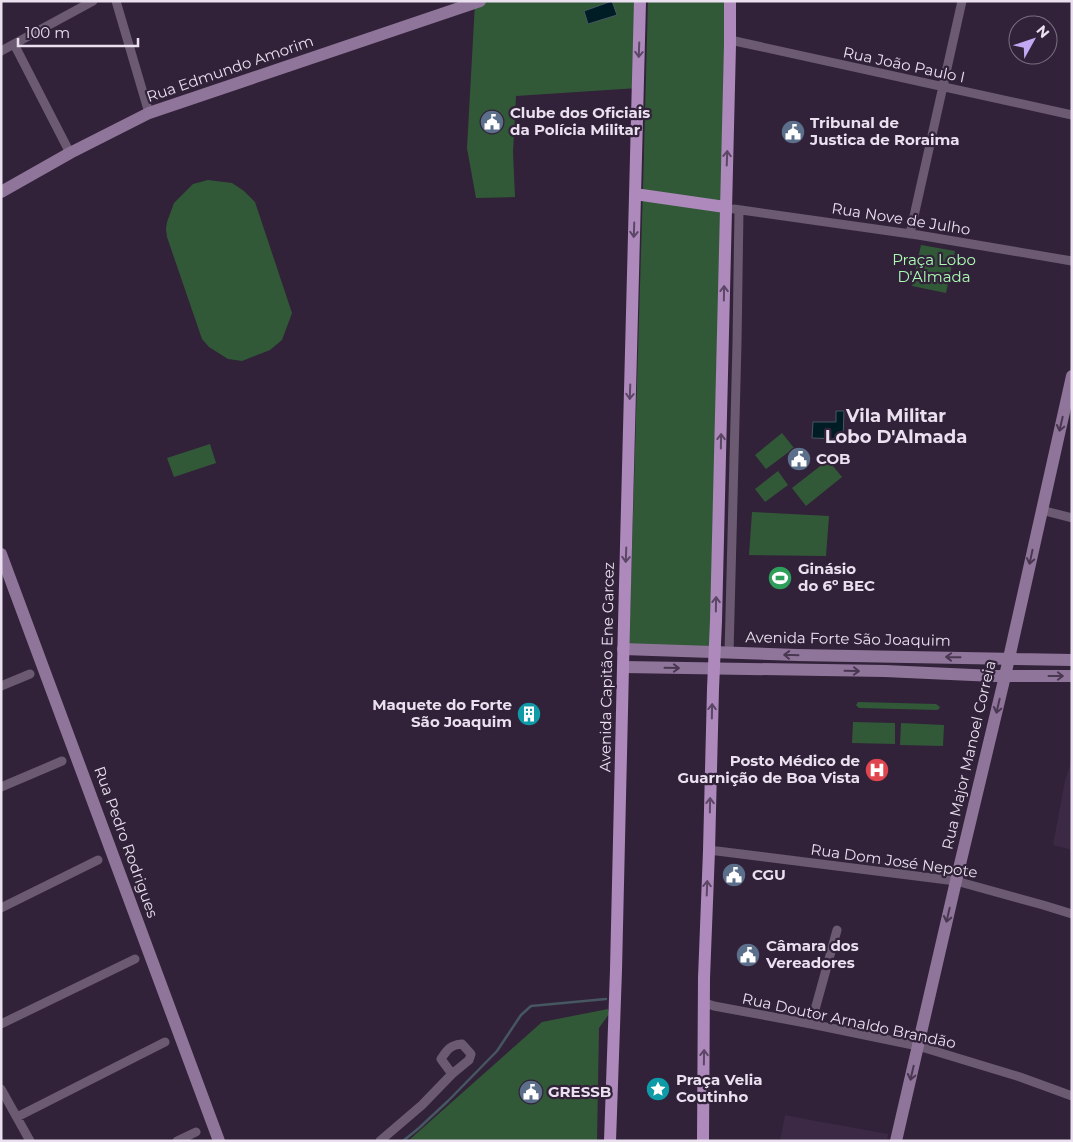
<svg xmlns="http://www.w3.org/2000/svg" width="1073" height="1142" viewBox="0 0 1073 1142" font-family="Montserrat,sans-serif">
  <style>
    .built { fill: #3c2946 }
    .green { fill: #325937 }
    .water { fill: #001c24; stroke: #465761 }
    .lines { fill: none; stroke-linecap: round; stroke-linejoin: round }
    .stream { stroke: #465761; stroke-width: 2.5 }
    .street { stroke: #6b5a72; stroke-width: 9 }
    .secondary { stroke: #90759b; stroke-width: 12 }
    .primary { stroke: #ad8abb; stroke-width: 12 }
    .oneway { stroke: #5c4666 }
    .oneway2 { stroke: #493752 }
    .labels { text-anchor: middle; stroke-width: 4.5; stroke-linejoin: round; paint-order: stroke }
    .street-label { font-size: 15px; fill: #eae0f0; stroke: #312239 }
    .poi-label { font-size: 15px; font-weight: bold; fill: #eae0f0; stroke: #312239; text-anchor: start }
    .park-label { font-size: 15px; fill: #abfbb3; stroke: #312239 }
    .quarter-label { font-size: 18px; font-weight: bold; fill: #eae0f0; stroke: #312239 }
  </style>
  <rect width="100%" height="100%" fill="#312239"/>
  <path class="built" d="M1072,759V850L1053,845L1065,781Z
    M785,1115L816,1121L888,1134L887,1141H780Z"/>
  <path class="green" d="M480,1H640L638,88L516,96L513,152L515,197L476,198L467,148L475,3Z
    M648,1H725L715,653L623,649L630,614L643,188Z
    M208,180L232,183L244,191L255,202L292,313L282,340L270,350L242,361L228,359L209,347L202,339L167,237L166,229L167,222L174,203L193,184Z
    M921,245L955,251L946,293L912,286Z
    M782,433L794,448L766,469L755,455Z
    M210,444L216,463L174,477L167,458Z
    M828,460L842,477L806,506L792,488Z
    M778,471L788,485L765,502L755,489Z
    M752,512L829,516L826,556L749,555Z
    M858,702L936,704L940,707L939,709L937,710L859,708L856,705Z
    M853,722L895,723V744L852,743Z
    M901,723L944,725L943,746L900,745Z
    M608,1009L609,1014L599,1028L597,1141H408L542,1022Z"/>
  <path class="water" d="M612,1L617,15L588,24L584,11Z
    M836,411H844L843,439L812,438L813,422H836Z"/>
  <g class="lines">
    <path class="stream" d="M403,1141L419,1128L448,1101L497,1051L521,1015L531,1006L606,999"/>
    <path class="street" d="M116,1L149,113
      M730,40L1072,115
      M14,44L70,153
      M1,51L93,1
      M734,209L918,235L1072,261
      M910,234L962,1
      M1041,510L1072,518
      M729,653L737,343L739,210
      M1,686L30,674
      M1,787L62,761
      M709,851H717L956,881L1043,905L1072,914
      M1,908L98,860
      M705,1003L714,1006L811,1024L918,1046L1020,1077L1072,1096
      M1,1024L135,959
      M811,1024L837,930
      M1,1089L30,1141
      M17,1117L165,1042
      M177,1141L196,1132
      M380,1141L422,1105L452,1074L469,1060L471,1054L462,1044C450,1045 447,1050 441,1059L452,1074"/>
    <path class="secondary" d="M1,192L70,153L149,113L480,1
      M1,554L219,1141
      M623,649L797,655L1072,660
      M623,667L885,671L994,676H1072
      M896,1141L956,881L1005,676L1072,376"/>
    <path class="primary" d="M635,194L725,207
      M610,1141L616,970L624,624L640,1
      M703,1141L704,978L709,851L713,689L716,621L730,45V1"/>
  </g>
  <defs><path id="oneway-shaft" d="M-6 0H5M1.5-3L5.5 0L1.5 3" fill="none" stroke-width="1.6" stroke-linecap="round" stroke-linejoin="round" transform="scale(1.25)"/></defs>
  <g class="oneway">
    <use href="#oneway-shaft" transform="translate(639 50) rotate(92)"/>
    <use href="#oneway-shaft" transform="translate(727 158) rotate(-88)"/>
    <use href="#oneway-shaft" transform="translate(634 230) rotate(92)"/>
    <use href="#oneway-shaft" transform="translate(724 293) rotate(-89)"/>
    <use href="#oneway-shaft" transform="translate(630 392) rotate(92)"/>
    <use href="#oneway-shaft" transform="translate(721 441) rotate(-89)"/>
    <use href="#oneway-shaft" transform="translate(626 555) rotate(92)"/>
    <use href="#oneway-shaft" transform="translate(716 604) rotate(-89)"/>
    <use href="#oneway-shaft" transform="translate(712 711) rotate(-89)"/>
    <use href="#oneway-shaft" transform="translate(710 805) rotate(-89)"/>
    <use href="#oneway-shaft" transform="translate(707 888) rotate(-88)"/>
    <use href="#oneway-shaft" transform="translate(704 1057) rotate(-89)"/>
  </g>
  <g class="oneway2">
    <use href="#oneway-shaft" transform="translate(1061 424) rotate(103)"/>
    <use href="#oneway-shaft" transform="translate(1031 557) rotate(102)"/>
    <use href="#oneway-shaft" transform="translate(791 655) rotate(-178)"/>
    <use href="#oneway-shaft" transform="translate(953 657) rotate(-179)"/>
    <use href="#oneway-shaft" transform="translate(672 668) rotate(1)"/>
    <use href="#oneway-shaft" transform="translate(852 671) rotate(1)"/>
    <use href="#oneway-shaft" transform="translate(1056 676)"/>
    <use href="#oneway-shaft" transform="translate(998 706) rotate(103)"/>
    <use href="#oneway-shaft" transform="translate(948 915) rotate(103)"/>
    <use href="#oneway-shaft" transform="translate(912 1073) rotate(103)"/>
  </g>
  <defs>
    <g id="civic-disc" transform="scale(1.25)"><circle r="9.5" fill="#5c6f8a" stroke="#312239"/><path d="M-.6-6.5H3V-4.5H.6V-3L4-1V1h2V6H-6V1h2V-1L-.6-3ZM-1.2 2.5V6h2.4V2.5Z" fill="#fff"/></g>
    <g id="stadium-disc" transform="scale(1.25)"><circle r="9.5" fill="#2e9e5b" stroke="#312239"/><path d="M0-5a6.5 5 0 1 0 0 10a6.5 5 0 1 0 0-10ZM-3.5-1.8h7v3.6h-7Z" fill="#fff"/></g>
    <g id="building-disc" transform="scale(1.25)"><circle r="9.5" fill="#0f9aa8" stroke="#312239"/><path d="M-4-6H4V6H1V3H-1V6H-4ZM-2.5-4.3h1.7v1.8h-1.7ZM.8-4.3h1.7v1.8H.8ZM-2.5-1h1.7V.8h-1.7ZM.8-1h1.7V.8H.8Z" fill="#fff"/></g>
    <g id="hospital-disc" transform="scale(1.25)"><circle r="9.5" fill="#e0444e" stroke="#312239"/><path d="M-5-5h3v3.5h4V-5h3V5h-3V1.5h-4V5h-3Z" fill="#fff"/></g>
    <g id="sight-disc" transform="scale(1.25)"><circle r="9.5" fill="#0f9aa8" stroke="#312239"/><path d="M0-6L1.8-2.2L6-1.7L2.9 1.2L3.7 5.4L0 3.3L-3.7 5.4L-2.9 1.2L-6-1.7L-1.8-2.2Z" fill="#fff"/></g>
  </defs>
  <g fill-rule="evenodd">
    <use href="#civic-disc" x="492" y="122"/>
    <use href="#civic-disc" x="793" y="132"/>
    <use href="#civic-disc" x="799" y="459"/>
    <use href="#stadium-disc" x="780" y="578"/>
    <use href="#building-disc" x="529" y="714"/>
    <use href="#hospital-disc" x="877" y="770"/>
    <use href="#civic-disc" x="734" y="875"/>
    <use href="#civic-disc" x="748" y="955"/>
    <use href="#sight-disc" x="658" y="1089"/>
    <use href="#civic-disc" x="531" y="1092"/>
  </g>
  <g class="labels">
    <g class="street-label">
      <text transform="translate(904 65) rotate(12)" y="5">Rua João Paulo I</text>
      <text transform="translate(230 69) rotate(-19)" y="5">Rua Edmundo Amorim</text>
      <text transform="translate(901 219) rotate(9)" y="5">Rua Nove de Julho</text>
      <text transform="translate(848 639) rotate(1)" y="5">Avenida Forte São Joaquim</text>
      <text transform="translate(607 667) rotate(-89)" y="5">Avenida Capitão Ene Garcez</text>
      <text transform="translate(969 755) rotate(-77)" y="5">Rua Major Manoel Correia</text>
      <text transform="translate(126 842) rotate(70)" y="5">Rua Pedro Rodrigues</text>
      <text transform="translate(894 861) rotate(8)" y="5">Rua Dom José Nepote</text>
      <text transform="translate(849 1021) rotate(12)" y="5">Rua Doutor Arnaldo Brandão</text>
    </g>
    <g class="poi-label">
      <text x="510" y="118">Clube dos Oficiais<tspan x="510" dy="17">da Polícia Militar</tspan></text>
      <text x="810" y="128">Tribunal de<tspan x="810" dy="17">Justica de Roraima</tspan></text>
      <text x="816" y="464">COB</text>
      <text x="798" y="574">Ginásio<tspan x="798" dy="17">do 6º BEC</tspan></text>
      <text x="512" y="710" text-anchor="end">Maquete do Forte<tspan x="512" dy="17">São Joaquim</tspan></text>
      <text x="860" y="766" text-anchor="end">Posto Médico de<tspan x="860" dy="17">Guarnição de Boa Vista</tspan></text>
      <text x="752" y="880">CGU</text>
      <text x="766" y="951">Câmara dos<tspan x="766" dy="17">Vereadores</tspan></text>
      <text x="676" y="1085">Praça Velia<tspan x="676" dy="17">Coutinho</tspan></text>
      <text x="548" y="1097">GRESSB</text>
    </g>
    <g class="park-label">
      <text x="934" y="265">Praça Lobo<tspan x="934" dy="17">D'Almada</tspan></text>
    </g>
    <g class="quarter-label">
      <text x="896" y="422">Vila Militar<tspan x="896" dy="21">Lobo D'Almada</tspan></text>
    </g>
  </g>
  <rect width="1073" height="1142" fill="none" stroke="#eae0f0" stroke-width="5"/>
  <g transform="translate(1033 40) rotate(50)"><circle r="24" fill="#312239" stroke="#7b6e82"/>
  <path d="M0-4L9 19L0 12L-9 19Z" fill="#c2a8f3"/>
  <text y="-8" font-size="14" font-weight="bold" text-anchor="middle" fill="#eae0f0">N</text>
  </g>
  <path d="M18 38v8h120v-8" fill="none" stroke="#eae0f0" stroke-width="2.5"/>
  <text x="25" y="38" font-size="15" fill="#eae0f0" stroke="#312239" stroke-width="4" paint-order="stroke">100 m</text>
</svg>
